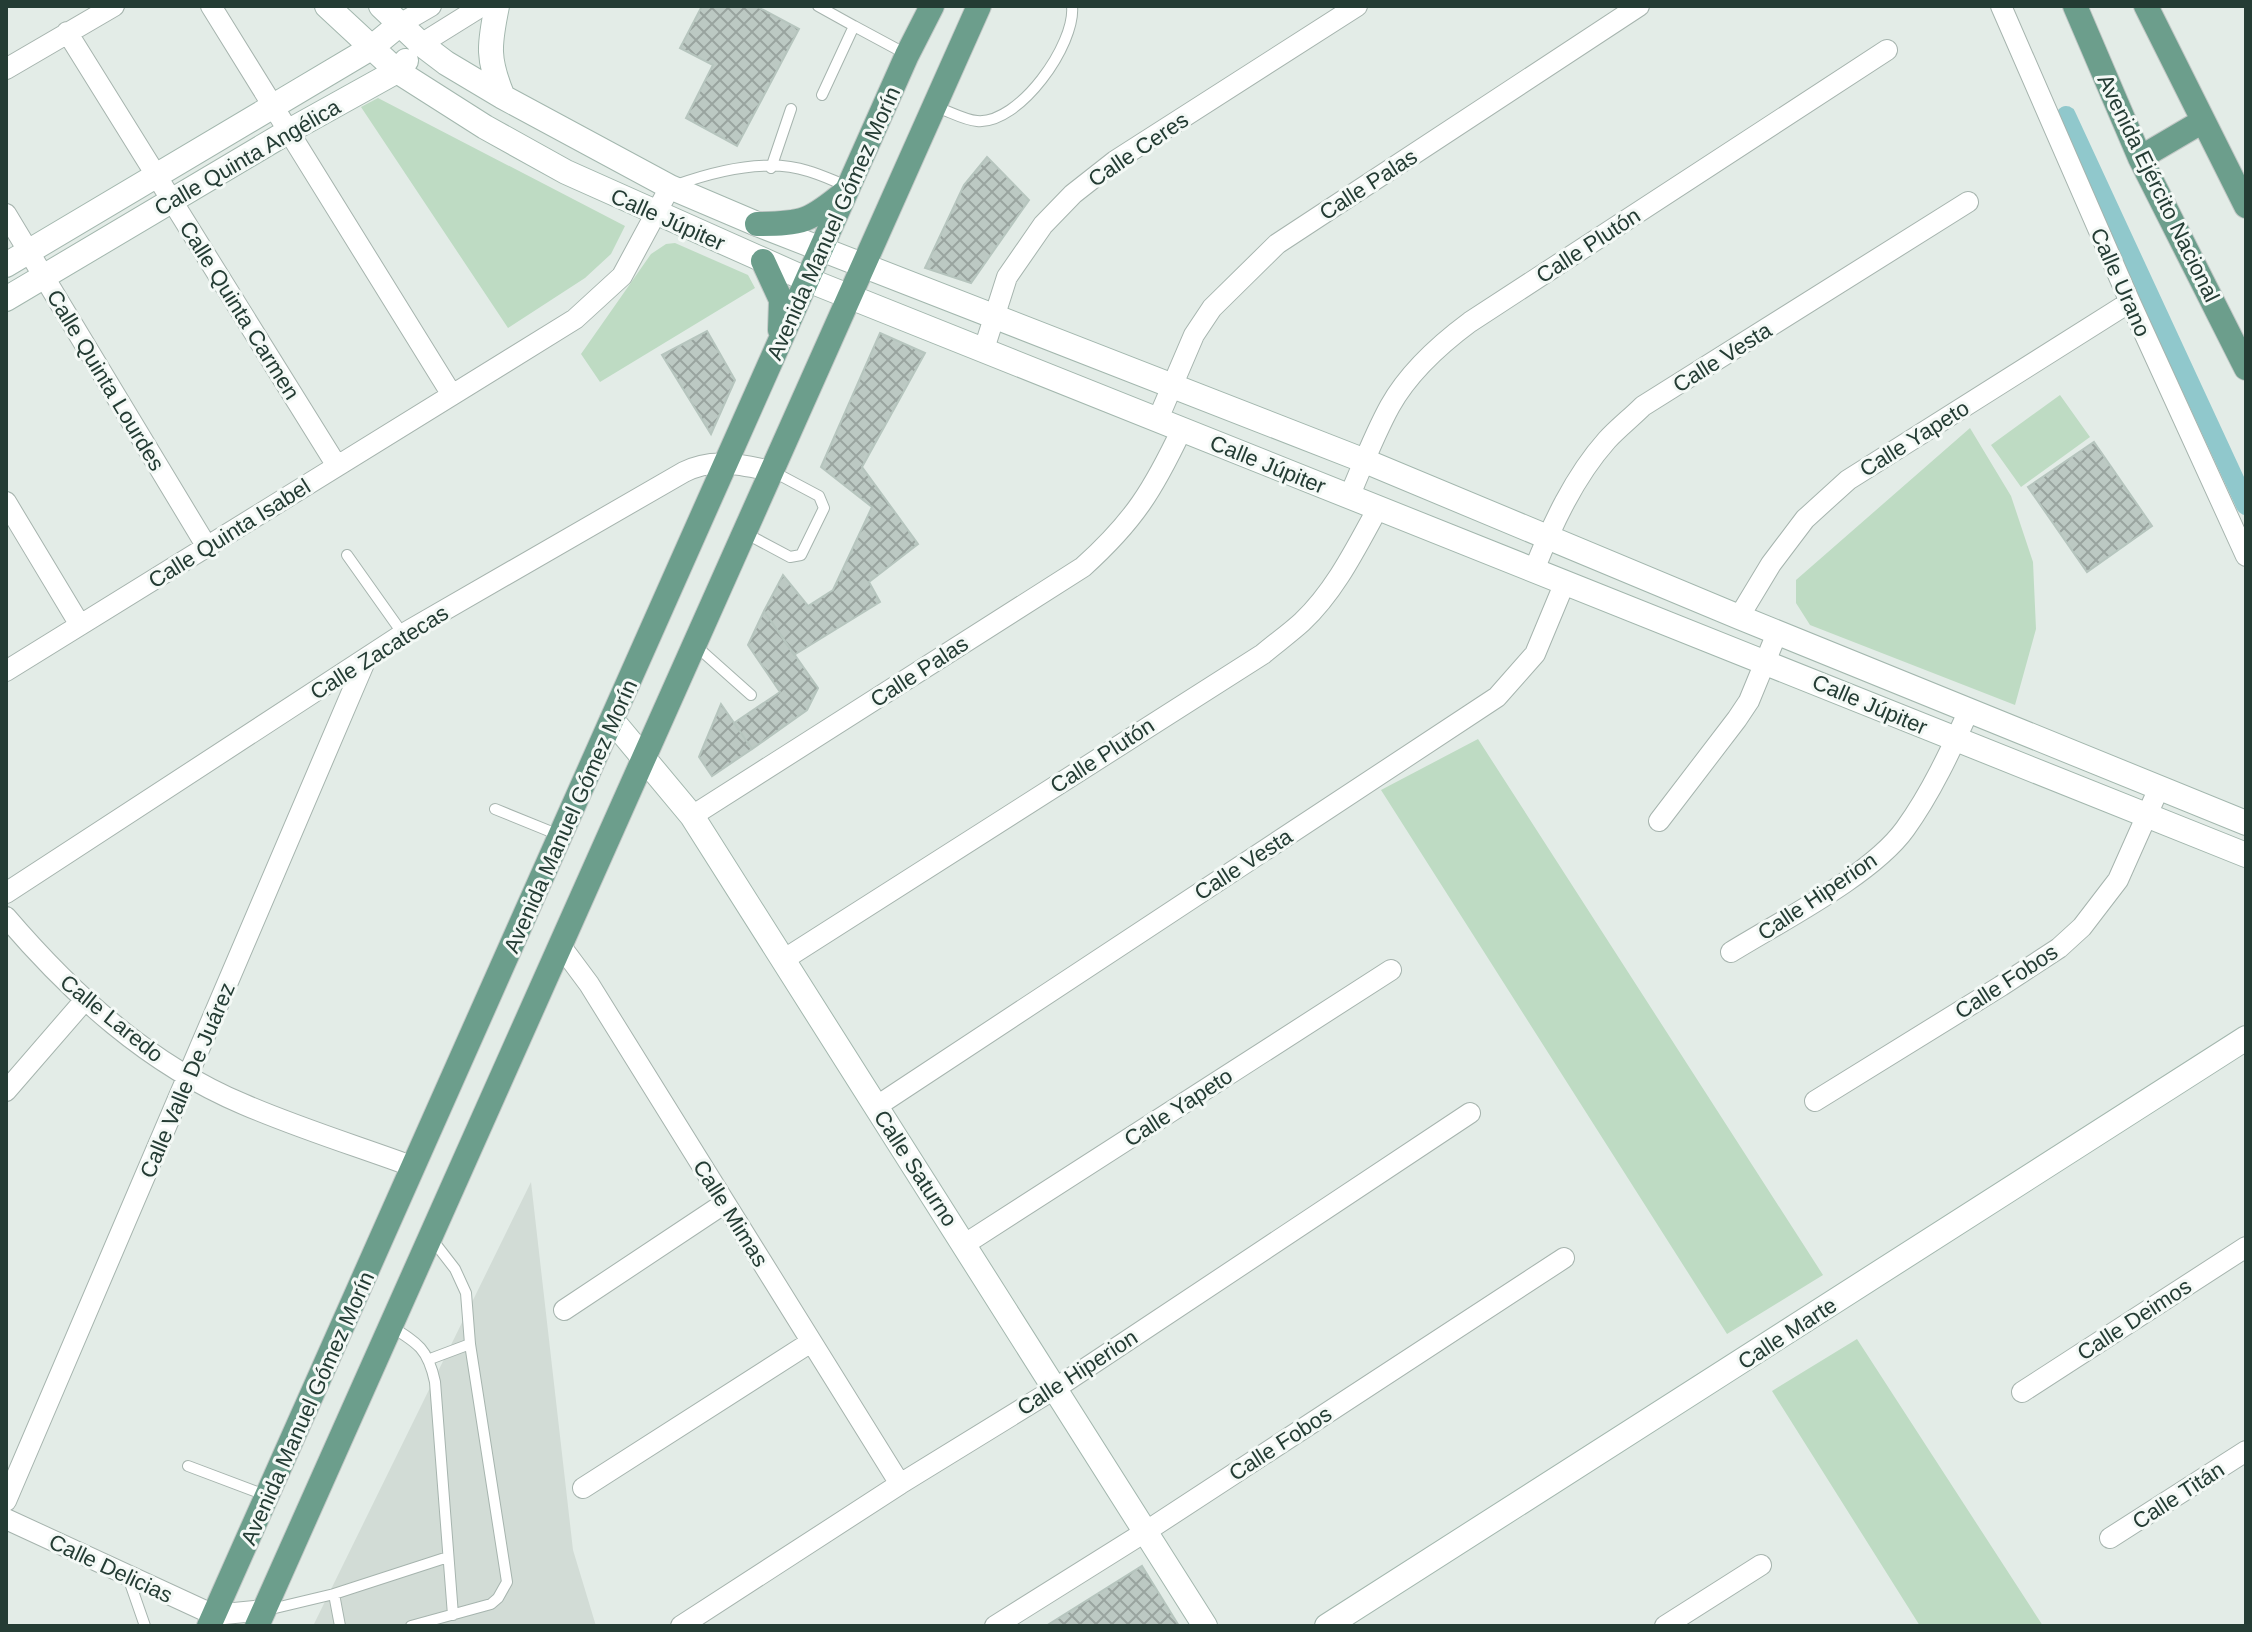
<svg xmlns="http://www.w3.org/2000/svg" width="2252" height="1632" viewBox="0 0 2252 1632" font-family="Helvetica,sans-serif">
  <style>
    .built { fill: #d2dcd6 }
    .green { fill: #bedbc3 }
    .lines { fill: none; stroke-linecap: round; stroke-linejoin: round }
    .canal { stroke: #90c8cc; stroke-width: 20 }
    .building { fill: url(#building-cross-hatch); stroke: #b6c5be; stroke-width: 2 }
    .lane-casing { stroke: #a6b4ae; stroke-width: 12 }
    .street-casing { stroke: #a6b4ae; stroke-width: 22 }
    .secondary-casing { stroke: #a3b7ae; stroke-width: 26 }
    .primary-casing { stroke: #c2c8c6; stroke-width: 26 }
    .lane { stroke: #fff; stroke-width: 10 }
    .street { stroke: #fff; stroke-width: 20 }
    .secondary { stroke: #fff; stroke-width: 24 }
    .primary { stroke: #6c9e8c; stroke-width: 24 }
    .labels { text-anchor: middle; stroke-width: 6; stroke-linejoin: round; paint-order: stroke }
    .street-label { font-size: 22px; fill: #243c34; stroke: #f4f9f6 }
  </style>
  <defs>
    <pattern id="building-cross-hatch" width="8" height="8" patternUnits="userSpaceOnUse" patternTransform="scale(2)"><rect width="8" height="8" fill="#bcc9c3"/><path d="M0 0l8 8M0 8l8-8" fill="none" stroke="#99a49f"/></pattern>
  </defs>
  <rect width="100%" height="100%" fill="#e3ece7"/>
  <path class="built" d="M531,1182L573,1550L596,1626H313Z"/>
  <path class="green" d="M378,98L625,226L611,254L585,278L508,328L361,107Z
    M675,243L748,275L755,288L600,382L581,354L651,254L666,244Z
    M2060,395L2090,437L2021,487L1991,445Z
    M1970,428L2011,496L2033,562L2036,629L2015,705L1810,625L1796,603V580Z
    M1478,739L1823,1275L1727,1334L1381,790Z
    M1857,1339L2043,1626H1920L1772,1391Z"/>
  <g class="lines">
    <path class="canal" d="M2066,116L2246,505"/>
  </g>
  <path class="building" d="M702,6H756L799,29L737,146L686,118L713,65L680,48Z
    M987,157L1029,200L971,283L925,268L964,185Z
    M707,331L735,380L711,434L662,355Z
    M880,333L925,353L862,467L918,544L869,582L880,602L794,655L764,611L783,575L808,606L833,590L872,507L821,467Z
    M2094,442L2152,526L2087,572L2028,487Z
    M764,611L818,688L807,710L752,749L734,723L780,692L748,645Z
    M721,704L752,749L712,776L699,757Z
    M1142,1566L1179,1626H1046Z"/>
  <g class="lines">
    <g class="lane-casing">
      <path id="lane" d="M818,6L854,26L822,95
        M854,26L906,54
        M936,107C949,111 964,120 977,121C1019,125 1076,44 1072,6
        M771,168L791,109
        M676,185C715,171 767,158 808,171C822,175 836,182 850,187
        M745,533L790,557L801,555L824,508L819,496L772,471
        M347,555L403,634
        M696,646L751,695
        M495,809L559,835
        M431,1238L455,1269L466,1293L470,1344
        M390,1326C418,1343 428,1349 435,1382L453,1615
        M188,1466L265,1495
        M128,1577L145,1626
        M267,1610L334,1594
        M340,1626L334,1594L448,1557
        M411,1626L491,1604L498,1598L507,1582L470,1344L430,1359"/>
    </g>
    <g class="street-casing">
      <path id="street" d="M211,6L452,395
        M2001,6L2130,302L2246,556
        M400,24L431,6
        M67,32L337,466
        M421,44L482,6
        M6,69L114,6
        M6,214L207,547
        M984,349L1007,277L1043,225L1073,194L1115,161L1357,6
        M1158,419L1194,335L1212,308L1277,244L1639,6
        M1349,497C1362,467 1374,435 1390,406C1409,372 1439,345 1470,322L1887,50
        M6,502L80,625
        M1534,570C1552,525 1574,477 1607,440C1618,428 1631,418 1643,406L1968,202
        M1739,617L1771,564L1805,519L1848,480L2130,302
        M6,671L575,319L622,276L670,187
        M692,816L1083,567C1134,521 1153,490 1182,429
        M1659,821L1737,719L1749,701L1777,633
        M6,893L403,634L684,472C713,457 742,465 772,471
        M6,917C72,994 148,1064 243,1104C298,1128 357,1146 414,1167
        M560,945L589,984L900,1484
        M1731,952C1781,921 1872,875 1905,829C1931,793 1951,750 1969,710
        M783,960L1263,654C1276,643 1290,633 1302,622C1335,591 1356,548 1378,508
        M6,1091L84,1001
        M1815,1101L2001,986L2059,948L2082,927L2118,880L2159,788
        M877,1106L1497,697L1535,654L1565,582
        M965,1244L1391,970
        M564,1310L725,1203
        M2022,1392L2246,1247
        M583,1488L811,1342
        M6,1501L366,659
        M6,1519L214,1615L265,1610
        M2110,1538L2246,1451
        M681,1626L900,1484L1056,1388L1470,1113
        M995,1626L1145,1532L1564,1258
        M1665,1626L1761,1565"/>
    </g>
    <g class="secondary-casing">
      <path id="secondary" d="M327,6L397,71L485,127L566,172L808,280L2246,855
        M381,6L421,44L446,63L503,97L670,187L757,224L1365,461L1739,617L2246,823
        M497,6C489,45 487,59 503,97
        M6,265L371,48L400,24
        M6,299L289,131L397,71L406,61
        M612,720L692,816L1205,1626
        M1327,1626L2246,1038"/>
    </g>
    <g class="primary-casing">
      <path id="primary" d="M2075,6L2140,158L2246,368
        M2146,6L2246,206
        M2140,158L2203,121
        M757,224C803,224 810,221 845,192
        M763,261L781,300L780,330
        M209,1626L907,55L932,6
        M257,1626L979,6"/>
    </g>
    <use href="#lane" class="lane"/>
    <use href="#street" class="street"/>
    <use href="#secondary" class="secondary"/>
    <use href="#primary" class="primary"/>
  </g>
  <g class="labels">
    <g class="street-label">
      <text transform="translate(1138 149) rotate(-34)" y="8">Calle Ceres</text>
      <text transform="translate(247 157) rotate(-30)" y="8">Calle Quinta Angélica</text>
      <text transform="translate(1368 184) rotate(-33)" y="8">Calle Palas</text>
      <text transform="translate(2159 188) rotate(64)" y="8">Avenida Ejército Nacional</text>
      <text transform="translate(668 219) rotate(24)" y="8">Calle Júpiter</text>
      <text transform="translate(833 223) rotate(-66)" y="8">Avenida Manuel Gómez Morín</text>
      <text transform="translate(1588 245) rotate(-33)" y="8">Calle Plutón</text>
      <text transform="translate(2121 282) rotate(66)" y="8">Calle Urano</text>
      <text transform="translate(240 310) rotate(58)" y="8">Calle Quinta Carmen</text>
      <text transform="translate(1722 357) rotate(-32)" y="8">Calle Vesta</text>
      <text transform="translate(106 380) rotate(59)" y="8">Calle Quinta Lourdes</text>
      <text transform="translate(1914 438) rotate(-32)" y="8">Calle Yapeto</text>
      <text transform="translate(1268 464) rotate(22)" y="8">Calle Júpiter</text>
      <text transform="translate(229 533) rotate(-32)" y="8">Calle Quinta Isabel</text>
      <text transform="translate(379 652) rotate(-32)" y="8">Calle Zacatecas</text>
      <text transform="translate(919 671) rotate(-33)" y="8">Calle Palas</text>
      <text transform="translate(1870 704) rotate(23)" y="8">Calle Júpiter</text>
      <text transform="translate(1102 755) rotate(-33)" y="8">Calle Plutón</text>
      <text transform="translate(570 816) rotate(-66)" y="8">Avenida Manuel Gómez Morín</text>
      <text transform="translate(1243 864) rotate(-33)" y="8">Calle Vesta</text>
      <text transform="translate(1817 896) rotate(-34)" y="8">Calle Hiperion</text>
      <text transform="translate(2006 981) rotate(-33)" y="8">Calle Fobos</text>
      <text transform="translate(112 1018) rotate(39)" y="8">Calle Laredo</text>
      <text transform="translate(187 1080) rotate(-67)" y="8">Calle Valle De Juárez</text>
      <text transform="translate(1178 1107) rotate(-33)" y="8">Calle Yapeto</text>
      <text transform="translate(916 1168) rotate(57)" y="8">Calle Saturno</text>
      <text transform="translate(731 1213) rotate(58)" y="8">Calle Mimas</text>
      <text transform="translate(2134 1319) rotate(-33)" y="8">Calle Deimos</text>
      <text transform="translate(1787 1333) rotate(-33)" y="8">Calle Marte</text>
      <text transform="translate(1077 1372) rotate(-33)" y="8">Calle Hiperion</text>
      <text transform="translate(307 1408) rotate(-66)" y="8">Avenida Manuel Gómez Morín</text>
      <text transform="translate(1280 1443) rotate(-33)" y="8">Calle Fobos</text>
      <text transform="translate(2178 1495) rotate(-33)" y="8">Calle Titán</text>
      <text transform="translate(111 1568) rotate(25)" y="8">Calle Delicias</text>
    </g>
  </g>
  <rect width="2252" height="1632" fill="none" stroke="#243c34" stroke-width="16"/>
</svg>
